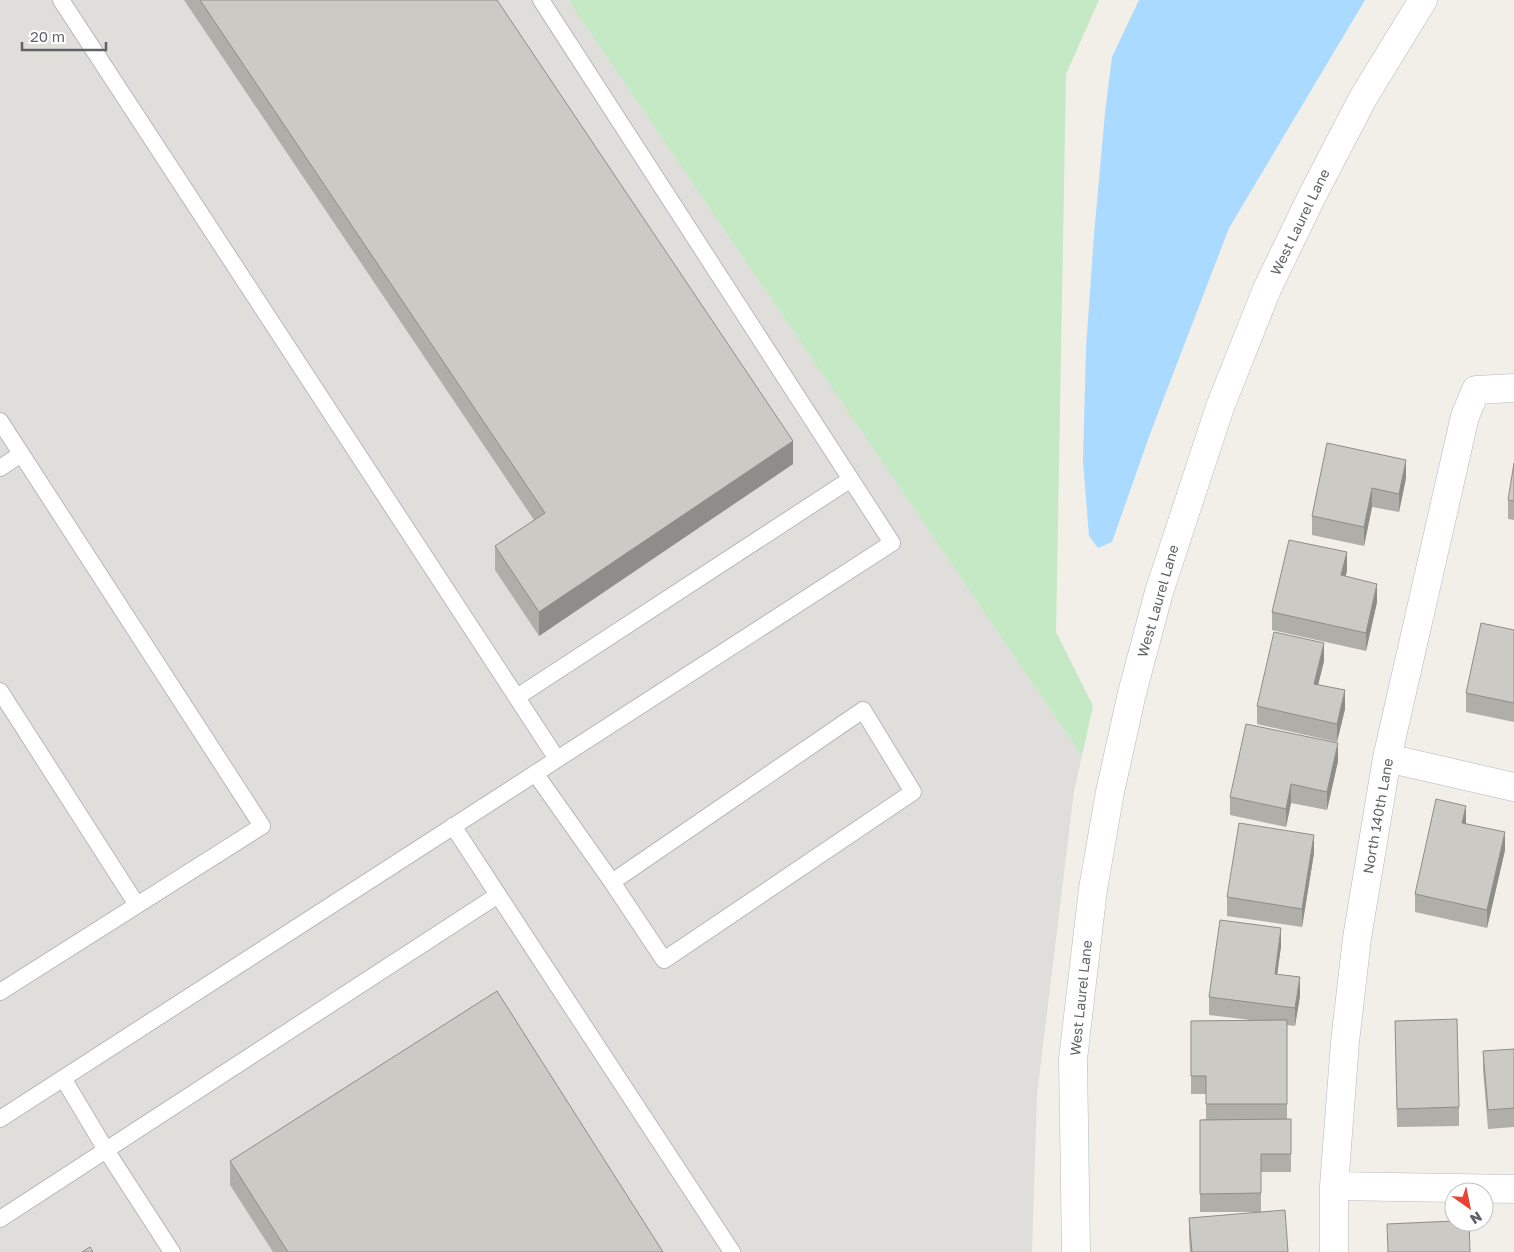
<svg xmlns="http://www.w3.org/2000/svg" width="1514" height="1252" viewBox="0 0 1514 1252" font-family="'Golos Text',sans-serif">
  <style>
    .industrial { fill: #e0deda }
    .green { fill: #c5e8c5 }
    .water { fill: #aadaff }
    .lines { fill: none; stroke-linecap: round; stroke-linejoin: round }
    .service-casing { stroke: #b5b8bc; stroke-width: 18 }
    .minor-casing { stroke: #b5b8bc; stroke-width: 29 }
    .service { stroke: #fff; stroke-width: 16 }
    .minor { stroke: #fff; stroke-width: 28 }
    .wall { fill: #afaea9 }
    .shaded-wall { fill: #8f8d8a }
    .building { fill: #cccac5; stroke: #8f8d8a }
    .labels { text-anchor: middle; stroke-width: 5; stroke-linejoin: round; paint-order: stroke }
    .street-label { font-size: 14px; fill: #5f6368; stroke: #fff }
  </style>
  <rect width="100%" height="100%" fill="#f1efe8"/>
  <path class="industrial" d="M0,0H568L1082,756L1074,791L1037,1095L1032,1252H0Z"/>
  <path class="green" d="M568,0H1099L1066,74L1056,632L1093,706L1082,756Z"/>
  <path class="water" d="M1139,0H1365L1229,228L1150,434L1112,542L1098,548L1089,536L1083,461L1086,348L1094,235L1105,113L1112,57Z"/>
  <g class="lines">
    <g class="service-casing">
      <path id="service" d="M61,0L557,759
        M0,421L262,826L0,992
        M0,468L21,454
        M0,691L137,905
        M517,697L851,479
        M535,773L612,882L664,960L913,792L863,710L612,882
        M453,826L732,1252
        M63,1078L106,1150L172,1252
        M0,1119L892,543L541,0
        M0,1219L498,895"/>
    </g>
    <g class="minor-casing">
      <path id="minor" d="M1387,758L1514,787
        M1334,1186L1514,1189
        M1076,1252L1073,1059L1093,889L1110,792L1132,693L1159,592L1220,407L1267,289L1312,196L1363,98L1423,0
        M1334,1252V1186L1345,1042L1357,938L1387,758L1465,416L1476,390L1514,388"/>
    </g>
    <use href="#service" class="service"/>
    <use href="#minor" class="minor"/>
  </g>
  <path class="wall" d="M184,0H497L793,464L539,636L495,570V546L534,520Z
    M1327,443L1406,478L1399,512L1372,507L1364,546L1312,535V516Z
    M1514,463V520L1508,519V500Z
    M1347,571L1345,576L1377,602L1366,651L1272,630V612Z
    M1514,630V722L1466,712V693Z
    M1324,661L1318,684L1345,709L1337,742L1257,724V706Z
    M1338,761L1327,810L1291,803L1286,827L1230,815V797Z
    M1466,823L1505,850L1487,928L1415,912V894Z
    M1314,853L1302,927L1227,916V897Z
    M1281,946L1277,974L1300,996L1295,1026L1287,1025V1119H1291V1172H1261V1212H1200V1120L1206,1119V1094H1191V1021L1251,1020L1209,1015V997Z
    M1395,1021L1459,1107V1126L1397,1127Z
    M1514,1049V1127L1488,1129L1483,1070V1051Z
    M230,1161L663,1252H273L230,1185Z
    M1189,1218L1288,1252H1190L1189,1236Z"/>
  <path class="shaded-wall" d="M793,441V464L539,636V612Z
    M1406,460V478L1399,512V494Z
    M1372,488V507L1364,546V527Z
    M1347,552V571L1341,594V575Z
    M1377,584V602L1366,651V633Z
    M1324,643V661L1314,702V684Z
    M1345,690V709L1337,742V724Z
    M1338,743V761L1327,810V792Z
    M1291,784V803L1286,827V809Z
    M1466,806V824L1462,823Z
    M1505,832V850L1487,928V910Z
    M1314,835V853L1302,927V909Z
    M1281,928V946L1275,992V974Z
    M1300,977V996L1295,1026V1008Z"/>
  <path class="building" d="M200,0H497L793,441L539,612L495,546L545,513Z
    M1327,443L1406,460L1399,494L1372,488L1364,527L1312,516Z
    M1514,463V501L1508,500Z
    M1289,540L1347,552L1341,575L1377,584L1366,633L1272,612Z
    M1481,623L1514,630V703L1466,693Z
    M1274,632L1324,643L1314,684L1345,690L1337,724L1257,706Z
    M1246,724L1338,743L1327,792L1291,784L1286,809L1230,797Z
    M1436,799L1466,806L1462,823L1505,832L1487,910L1415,894Z
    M1239,823L1314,835L1302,909L1227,897Z
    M1220,920L1281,928L1275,974L1300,977L1295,1008L1209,997Z
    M497,991L663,1252H288L230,1161Z
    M1457,1019L1459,1107L1397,1109L1395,1021Z
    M1287,1020V1104H1206V1076H1191V1021Z
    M1514,1049V1108L1488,1110L1483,1051Z
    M1291,1119V1154H1261V1193L1200,1194V1120Z
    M1285,1210L1288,1252H1192L1189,1218Z
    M1454,1221V1222H1469L1470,1252H1388L1387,1224Z
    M90,1247L93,1252H82Z"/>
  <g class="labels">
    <g class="street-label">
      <text transform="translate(1300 222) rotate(-64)" y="5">West Laurel Lane</text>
      <text transform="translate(1158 601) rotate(-74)" y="5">West Laurel Lane</text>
      <text transform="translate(1378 816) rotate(-80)" y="5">North 140th Lane</text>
      <text transform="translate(1081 998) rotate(-84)" y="5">West Laurel Lane</text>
    </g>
  </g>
  <g transform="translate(1469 1207) rotate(147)"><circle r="24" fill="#ffffff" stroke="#bfc1c3"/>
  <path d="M0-4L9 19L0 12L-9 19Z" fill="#ea4335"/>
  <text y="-8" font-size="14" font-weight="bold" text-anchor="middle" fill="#5f6368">N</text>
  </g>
  <path d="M22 42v8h84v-8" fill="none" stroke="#5f6368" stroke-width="2.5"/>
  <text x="30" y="42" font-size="15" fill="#5f6368" stroke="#ffffff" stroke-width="4" paint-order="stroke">20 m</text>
</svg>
